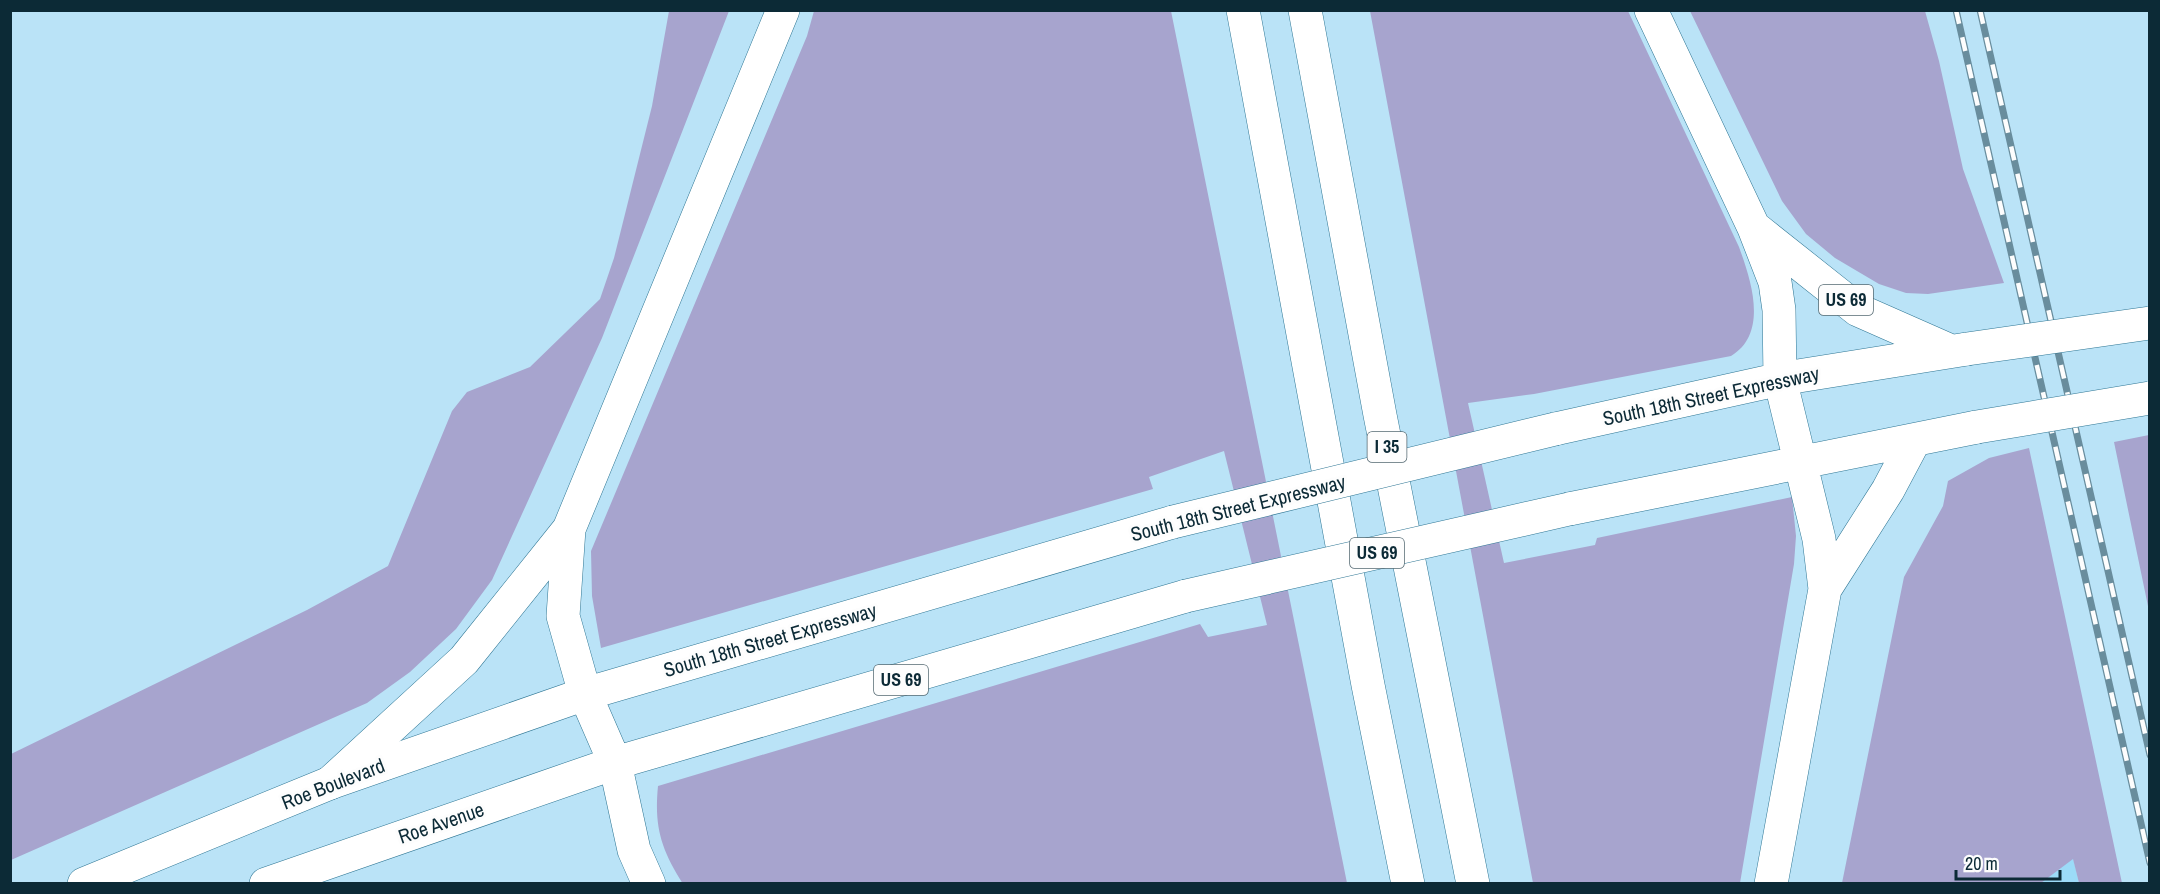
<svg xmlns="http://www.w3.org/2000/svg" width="2160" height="894" viewBox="0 0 2160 894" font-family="'Archivo Narrow',sans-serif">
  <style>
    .built { fill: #9cdbf8 }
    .green { fill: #a7a4ce }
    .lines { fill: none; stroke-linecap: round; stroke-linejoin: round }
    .primary-casing { stroke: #2e7694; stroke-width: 34 }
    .highway-casing { stroke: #2e7694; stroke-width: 34 }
    .primary { stroke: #fff; stroke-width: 33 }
    .highway { stroke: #fff; stroke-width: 33 }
    .rail-casing { stroke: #698d9d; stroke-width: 7 }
    .rail { stroke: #fdfdfd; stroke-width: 4.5; stroke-dasharray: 14; stroke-linecap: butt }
    .highway-bridge-casing { stroke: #2e7694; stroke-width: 34; stroke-linecap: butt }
    .highway-bridge { stroke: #fff; stroke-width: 33 }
    .labels { text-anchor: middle; stroke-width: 6; stroke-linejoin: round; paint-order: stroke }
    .shield { fill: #fdfdfd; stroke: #546972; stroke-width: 1.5 }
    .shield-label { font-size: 18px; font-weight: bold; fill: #0c2a36 }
    .street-label { font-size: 20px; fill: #0c2a36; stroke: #fdfdfd }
  </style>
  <rect width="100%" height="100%" fill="#bae3f7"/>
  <path class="built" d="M2073,858L2079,883H2041Z"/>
  <path class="green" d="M669,11H729L602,338L492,580L456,629L410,672L367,703L11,860V754L307,610L388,566L452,411L467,392L530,367L600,299L614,258L652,106Z
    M814,11H1171L1347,883L683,884C661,849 654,827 658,786L1200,624L1208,637L1267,625L1224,451L1149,477L1153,489L601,648L592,596L591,551L807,36Z
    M1370,11H1628L1739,247C1751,280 1769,333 1731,356L1534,394L1468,403L1504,563L1595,545L1597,538L1792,497L1796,536L1794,564L1740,883H1533Z
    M1690,11H1925L1939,61L1963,169L2004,283L1928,294L1906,293L1879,284L1835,258L1806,234L1782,201Z
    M2149,435H2150L2149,611L2114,442Z
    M2029,448L2122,883H2079L2073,859L2041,883H1842L1904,577L1943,506L1948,481L1989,458Z"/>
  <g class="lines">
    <g class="primary-casing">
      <path id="primary" d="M84,884L330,783L585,694
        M266,884L615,763"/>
    </g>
    <g class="highway-casing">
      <path id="highway" d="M1243,10L1368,685L1408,884
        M1305,10L1380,415L1473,884
        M1651,10L1754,228L1775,282L1779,310L1780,379L1819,539L1825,589L1771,884
        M1756,229L1858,310L1951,351
        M1555,429L1780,379L1967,349
        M1569,509L1977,427
        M569,529L563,616L585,694L615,763L634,850L649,884
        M1825,589L1888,490L1914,441
        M585,694L1173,522
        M615,763L1186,596
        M330,783L464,660L569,529L783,10"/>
    </g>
    <use href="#primary" class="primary"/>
    <use href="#highway" class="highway"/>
    <g class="rail-casing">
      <path id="rail" d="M1956,10L2150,863
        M1980,10L2150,755"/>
    </g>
    <use href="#rail" class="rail"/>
    <g class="highway-bridge-casing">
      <path id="highway-bridge" d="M1967,349L2150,323
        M1977,427L2150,398
        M1173,522L1555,429
        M1186,596L1569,509"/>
    </g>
    <use href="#highway-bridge" class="highway-bridge"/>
  </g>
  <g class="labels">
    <g class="shield">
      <rect x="1819" y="285" width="54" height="30" rx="4.5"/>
      <rect x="1367.5" y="432" width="39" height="30" rx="4.5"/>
      <rect x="1350" y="538" width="54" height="30" rx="4.5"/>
      <rect x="874" y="665" width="54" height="30" rx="4.5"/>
    </g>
    <g class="shield-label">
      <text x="1846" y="306">US 69</text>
      <text x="1387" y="453">I 35</text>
      <text x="1377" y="559">US 69</text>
      <text x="901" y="686">US 69</text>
    </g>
    <g class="street-label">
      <text transform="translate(1711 396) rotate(-12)" y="7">South 18th Street Expressway</text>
      <text transform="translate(1238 508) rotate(-14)" y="7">South 18th Street Expressway</text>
      <text transform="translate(770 640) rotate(-16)" y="7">South 18th Street Expressway</text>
      <text transform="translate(333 784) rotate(-21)" y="7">Roe Boulevard</text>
      <text transform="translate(441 823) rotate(-19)" y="7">Roe Avenue</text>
    </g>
  </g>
  <rect width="2160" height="894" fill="none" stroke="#0c2a36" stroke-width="24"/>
  <path d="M1956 870v9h104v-9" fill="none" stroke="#0c2a36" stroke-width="3"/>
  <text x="1965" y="870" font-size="18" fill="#0c2a36" stroke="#fdfdfd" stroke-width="4.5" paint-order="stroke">20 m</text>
</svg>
